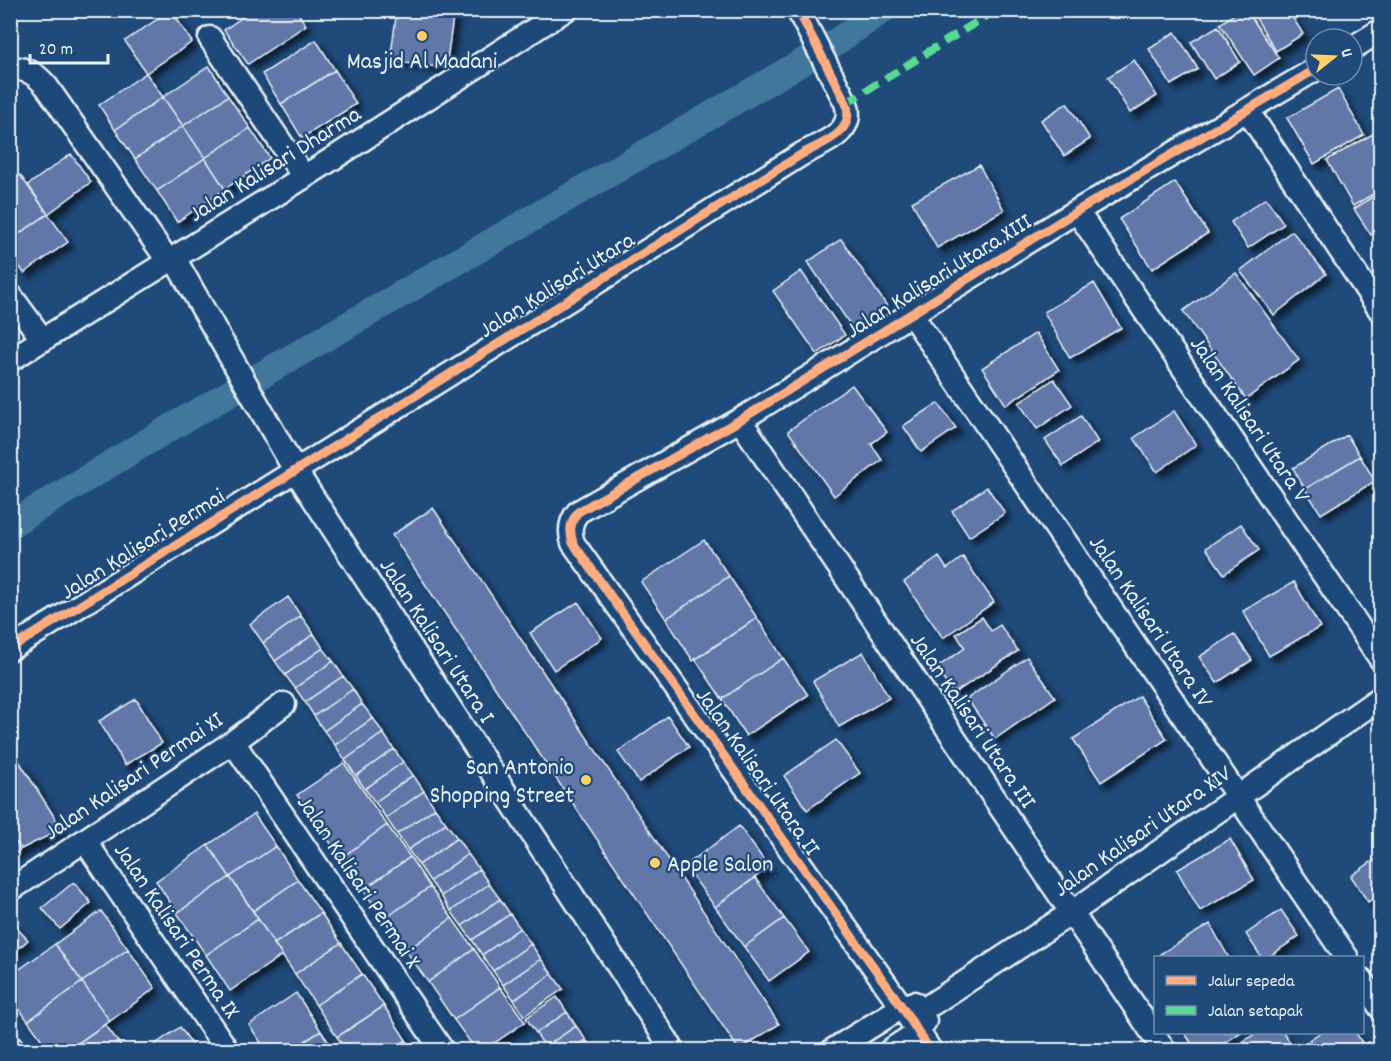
<svg xmlns="http://www.w3.org/2000/svg" width="1391" height="1061" viewBox="0 0 1391 1061" font-family="Dekko,sans-serif">
  <style>
    .lines { fill: none; stroke-linecap: round; stroke-linejoin: round }
    .canal { stroke: #3f779a; stroke-width: 27 }
    .building { fill: #6177a8; stroke: #e8f1f8; stroke-width: 1.5; filter: url(#shadow) }
    .minor-casing { stroke: #e8f1f8; stroke-width: 27 }
    .minor { stroke: #1f4a7a; stroke-width: 22 }
    .quiet { stroke: #5adb95; stroke-width: 8; stroke-dasharray: 15 8; stroke-linecap: butt }
    .cycleway-casing { stroke: #1f4a7a; stroke-width: 13 }
    .cycleway { stroke: #ffac80; stroke-width: 9 }
    .poi-dot { fill: #ffd166; stroke: #1f4a7a; stroke-width: 2 }
    .labels { text-anchor: middle; stroke-width: 4.5; stroke-linejoin: round; paint-order: stroke }
    .poi-label { font-size: 24px; fill: #e8f1f8; stroke: #1f4a7a }
    .street-label { font-size: 24px; fill: #e8f1f8; stroke: #1f4a7a }
  </style>
  <defs>
    <filter id="shadow"><feDropShadow dx="5.5" dy="5.5" stdDeviation="3" flood-color="#0009"/></filter>
  </defs>
  <rect width="100%" height="100%" fill="#1f4a7a"/>
  <filter id="ink" filterUnits="userSpaceOnUse"><feTurbulence type="fractalNoise" baseFrequency=".0167" numOctaves="2"/><feDisplacementMap in="SourceGraphic" scale="12" xChannelSelector="R" yChannelSelector="G"/><feConvolveMatrix kernelMatrix="1 2 1 2 8 2 1 2 1" color-interpolation-filters="sRGB"/></filter>
  <g filter="url(#ink)">
    <g class="lines">
      <path class="canal" d="M10,525L163,432L830,46L883,10"/>
    </g>
    <path class="building" d="M171,10L192,42L146,73L125,41Z
      M253,10H296L306,25L248,64L224,30Z
      M397,10H454L446,68L390,61Z
      M1240,10H1246L1279,58L1254,75L1220,24Z
      M1261,10H1288L1303,34L1276,51L1254,15Z
      M1218,26L1240,62L1214,79L1191,42Z
      M1175,32L1198,69L1171,85L1149,49Z
      M316,40L335,70L281,104L262,74Z
      M1134,60L1157,96L1130,113L1108,77Z
      M209,66L228,96L183,126L163,97Z
      M335,70L356,104L302,138L281,104Z
      M146,73L163,97L115,130L99,105Z
      M1338,89L1364,135L1314,164L1287,118Z
      M228,96L250,128L205,158L183,126Z
      M163,97L183,126L135,159L115,130Z
      M1067,103L1090,139L1064,156L1041,120Z
      M183,126L205,158L157,191L135,159Z
      M250,128L270,158L225,189L205,158Z
      M1378,131L1380,136V190L1353,206L1327,160Z
      M71,154L91,182L48,214L28,185Z
      M205,158L225,189L177,222L157,191Z
      M979,165L1004,210L937,248L912,202Z
      M20,175L48,214L10,240V182Z
      M1175,182L1208,233L1152,269L1119,219Z
      M1380,192V229L1371,235L1354,209Z
      M1266,198L1284,224L1248,248L1231,222Z
      M48,214L68,242L24,273L10,253V240Z
      M1292,231L1326,274L1274,315L1240,271Z
      M841,239L887,306L853,329L808,262Z
      M801,271L845,335L817,354L773,291Z
      M1236,273L1299,360L1246,399L1183,311Z
      M1094,283L1121,328L1070,358L1044,312Z
      M1036,333L1059,370L1006,405L982,368Z
      M1054,379L1072,405L1037,429L1019,403Z
      M852,385L887,432L871,444L882,460L834,496L788,431Z
      M938,403L956,428L921,452L903,426Z
      M1174,411L1196,445L1157,472L1134,438Z
      M1081,416L1098,442L1063,466L1045,440Z
      M1347,435L1360,456L1305,489L1293,468Z
      M1360,456L1375,481L1321,514L1305,489Z
      M987,487L1005,513L969,537L952,511Z
      M433,508L779,1024L739,1050L392,535Z
      M1241,524L1259,550L1224,574L1206,548Z
      M704,540L729,576L666,619L641,582Z
      M939,557L947,569L963,557L994,602L943,638L904,582Z
      M729,576L757,618L693,661L666,619Z
      M1294,582L1320,627L1269,656L1243,611Z
      M288,597L301,616L263,643L250,624Z
      M578,602L602,638L554,670L530,633Z
      M301,616L314,634L275,661L263,643Z
      M982,617L991,631L1000,625L1018,651L953,694L936,668L965,648L956,634Z
      M757,618L783,658L722,699L695,659Z
      M314,634L323,648L285,675L275,661Z
      M1234,634L1252,660L1217,683L1199,657Z
      M323,648L333,661L295,688L285,675Z
      M863,652L889,698L839,727L813,681Z
      M1027,657L1055,697L995,739L967,699Z
      M783,658L808,695L746,736L722,699Z
      M333,661L343,676L305,702L295,688Z
      M343,676L353,689L314,716L305,702Z
      M353,689L362,704L324,731L314,716Z
      M1139,696L1167,739L1101,782L1073,739Z
      M136,699L162,743L125,765L99,721Z
      M362,704L373,718L335,745L324,731Z
      M668,716L689,747L639,782L618,752Z
      M373,718L383,733L345,760L335,745Z
      M383,733L394,749L356,776L345,760Z
      M836,740L860,773L807,810L784,776Z
      M394,749L403,762L365,789L356,776Z
      M19,761L62,829L21,849L10,835V768Z
      M403,762L413,775L375,802L365,789Z
      M344,763L387,825L341,858L297,795Z
      M413,775L424,791L386,818L375,802Z
      M424,791L435,808L397,834L386,818Z
      M435,808L446,823L408,850L397,834Z
      M254,814L276,846L230,877L208,845Z
      M446,823L457,838L419,865L408,850Z
      M387,825L410,857L363,890L341,858Z
      M739,826L769,867L715,907L685,866Z
      M10,835L21,849L10,858Z
      M457,838L468,854L430,881L419,865Z
      M1230,839L1254,880L1200,911L1177,870Z
      M208,845L230,877L177,913L156,881Z
      M276,846L298,880L253,911L230,877Z
      M468,854L479,869L441,896L430,881Z
      M1380,856V894L1368,902L1351,876Z
      M410,857L430,887L384,919L363,890Z
      M479,869L489,884L451,911L441,896Z
      M230,877L258,919L206,955L177,913Z
      M755,878L784,918L744,947L715,907Z
      M298,880L321,913L274,944L253,911Z
      M74,882L91,903L60,929L42,908Z
      M489,884L500,899L462,926L451,911Z
      M430,887L452,918L406,951L384,919Z
      M500,899L510,914L472,940L462,926Z
      M1281,910L1299,936L1267,958H1262L1246,934Z
      M101,911L128,949L82,982L55,944Z
      M321,913L341,943L295,974L274,944Z
      M510,914L520,928L482,955L472,940Z
      M452,918L474,949L428,982L406,951Z
      M784,918L809,952L769,981L744,947Z
      M258,919L282,955L230,991L206,955Z
      M10,921L28,940L10,956Z
      M1210,924L1229,958H1162L1160,954Z
      M520,928L531,944L493,971L482,955Z
      M341,943L362,974L316,1005L295,974Z
      M55,944L82,982L28,1021L10,996V976Z
      M531,944L541,959L503,985L493,971Z
      M128,949L155,988L110,1021L82,982Z
      M474,949L500,987L454,1020L428,982Z
      M541,959L552,974L514,1000L503,985Z
      M362,974L384,1006L337,1037L316,1005Z
      M552,974L563,989L524,1016L514,1000Z
      M82,982L110,1021L68,1050H49L28,1021Z
      M500,987L525,1022L484,1050H476L454,1020Z
      M296,993L321,1031L291,1050H266L249,1025Z
      M557,997L567,1012L536,1033L526,1018Z
      M384,1006L406,1040L391,1050H346L337,1037Z
      M567,1012L576,1026L545,1047L536,1033Z
      M105,1024L124,1050H68Z
      M576,1026L586,1040L570,1050H547L545,1047Z
      M180,1027L196,1050H147Z
      M321,1031L334,1050H291Z
      M1184,1032H1241L1214,1050H1196Z
      M1258,1032H1283L1295,1050H1231Z
      M1321,1032H1355L1362,1042L1350,1050H1316L1309,1040Z
      M406,1040L413,1050H391Z
      M586,1040L593,1050H570Z
      M1369,1042L1375,1050H1356Z"/>
    <g class="lines">
      <g class="minor-casing">
        <path id="minor" d="M210,38L304,177
          M1352,48L1380,31
          M10,69C27,67 37,75 47,87L169,262
          M1247,110L1380,310
          M1077,211L1380,658
          M174,258L295,470L673,1050
          M10,295L43,340
          M912,315L1347,958
          M10,360L304,177L565,10
          M740,420L1164,1050
          M10,649L802,154C824,142 856,133 846,103L798,10
          M233,742L442,1050
          M85,841L227,1050
          M10,890L233,742L284,704
          M1362,980L1380,1007
          M932,1004L1071,913L1380,698
          M10,1046L14,1050
          M833,1050L902,1007L914,1003
          M891,1050L918,1032L925,1021
          M930,1050L902,1007L573,543C569,531 570,522 578,512L740,420L1077,211L1316,69"/>
      </g>
      <use href="#minor" class="minor"/>
      <path class="quiet" d="M846,103L996,10"/>
      <g class="cycleway-casing">
        <path id="cycleway" d="M10,649L802,154C824,142 856,133 846,103L798,10
          M930,1050L902,1007L573,543C569,531 570,522 578,512L740,420L1077,211L1316,69"/>
      </g>
      <use href="#cycleway" class="cycleway"/>
    </g>
  </g>
  <g class="poi-dot">
    <circle cx="422" cy="36" r="6"/>
    <circle cx="586" cy="780" r="6"/>
    <circle cx="655" cy="863" r="6"/>
  </g>
  <g class="labels">
    <g class="poi-label">
      <text x="422" y="68">Masjid Al Madani</text>
      <text x="574" y="774" text-anchor="end">San Antonio<tspan x="574" dy="28">Shopping Street</tspan></text>
      <text x="667" y="871" text-anchor="start">Apple Salon</text>
    </g>
    <g class="street-label">
      <text transform="translate(274 163) rotate(-32)" y="8">Jalan Kalisari Dharma</text>
      <text transform="translate(938 275) rotate(-32)" y="8">Jalan Kalisari Utara XIII</text>
      <text transform="translate(556 284) rotate(-32)" y="8">Jalan Kalisari Utara</text>
      <text transform="translate(1251 419) rotate(56)" y="8">Jalan Kalisari Utara V</text>
      <text transform="translate(142 543) rotate(-32)" y="8">Jalan Kalisari Permai</text>
      <text transform="translate(1152 621) rotate(56)" y="8">Jalan Kalisari Utara IV</text>
      <text transform="translate(438 640) rotate(57)" y="8">Jalan Kalisari Utara I</text>
      <text transform="translate(974 720) rotate(56)" y="8">Jalan Kalisari Utara III</text>
      <text transform="translate(759 771) rotate(55)" y="8">Jalan Kalisari Utara II</text>
      <text transform="translate(133 775) rotate(-34)" y="8">Jalan Kalisari Permai XI</text>
      <text transform="translate(1142 830) rotate(-35)" y="8">Jalan Kalisari Utara XIV</text>
      <text transform="translate(360 881) rotate(56)" y="8">Jalan Kalisari Permai X</text>
      <text transform="translate(178 930) rotate(56)" y="8">Jalan Kalisari Perma IX</text>
    </g>
  </g>
  <rect width="1391" height="1061" fill="none" stroke="#1f4a7a" stroke-width="36"/>
  <rect x="18" y="18" width="1355" height="1025" fill="none" stroke="#e8f1f8" stroke-width="2" filter="url(#ink)"/>
  <rect x="1154" y="956" width="210" height="78" fill="#1f4a7a" stroke="#6f8dac" stroke-width="1.5"/>
  <rect x="1166" y="976" width="30" height="9" fill="#ffac80" stroke="#6f8dac" stroke-width="1.5"/>
  <text x="1208" y="986" font-size="18" fill="#e8f1f8">Jalur sepeda</text>
  <rect x="1166" y="1006" width="30" height="9" fill="#5adb95" stroke="#6f8dac" stroke-width="1.5"/>
  <text x="1208" y="1016" font-size="18" fill="#e8f1f8">Jalan setapak</text>
  <g transform="translate(1334 57) rotate(72)"><circle r="28" fill="#1f4a7a" stroke="#6f8dac" stroke-width="1.5"/>
  <path d="M0-4.5L10 22L0 15L-10 22Z" fill="#ffd166"/>
  <text y="-9" font-size="16" font-weight="bold" text-anchor="middle" fill="#e8f1f8">U</text>
  </g>
  <path d="M30 54v9h78v-9" fill="none" stroke="#e8f1f8" stroke-width="3"/>
  <text x="39" y="54" font-size="18" fill="#e8f1f8" stroke="#1f4a7a" stroke-width="4.5" paint-order="stroke">20 m</text>
</svg>
